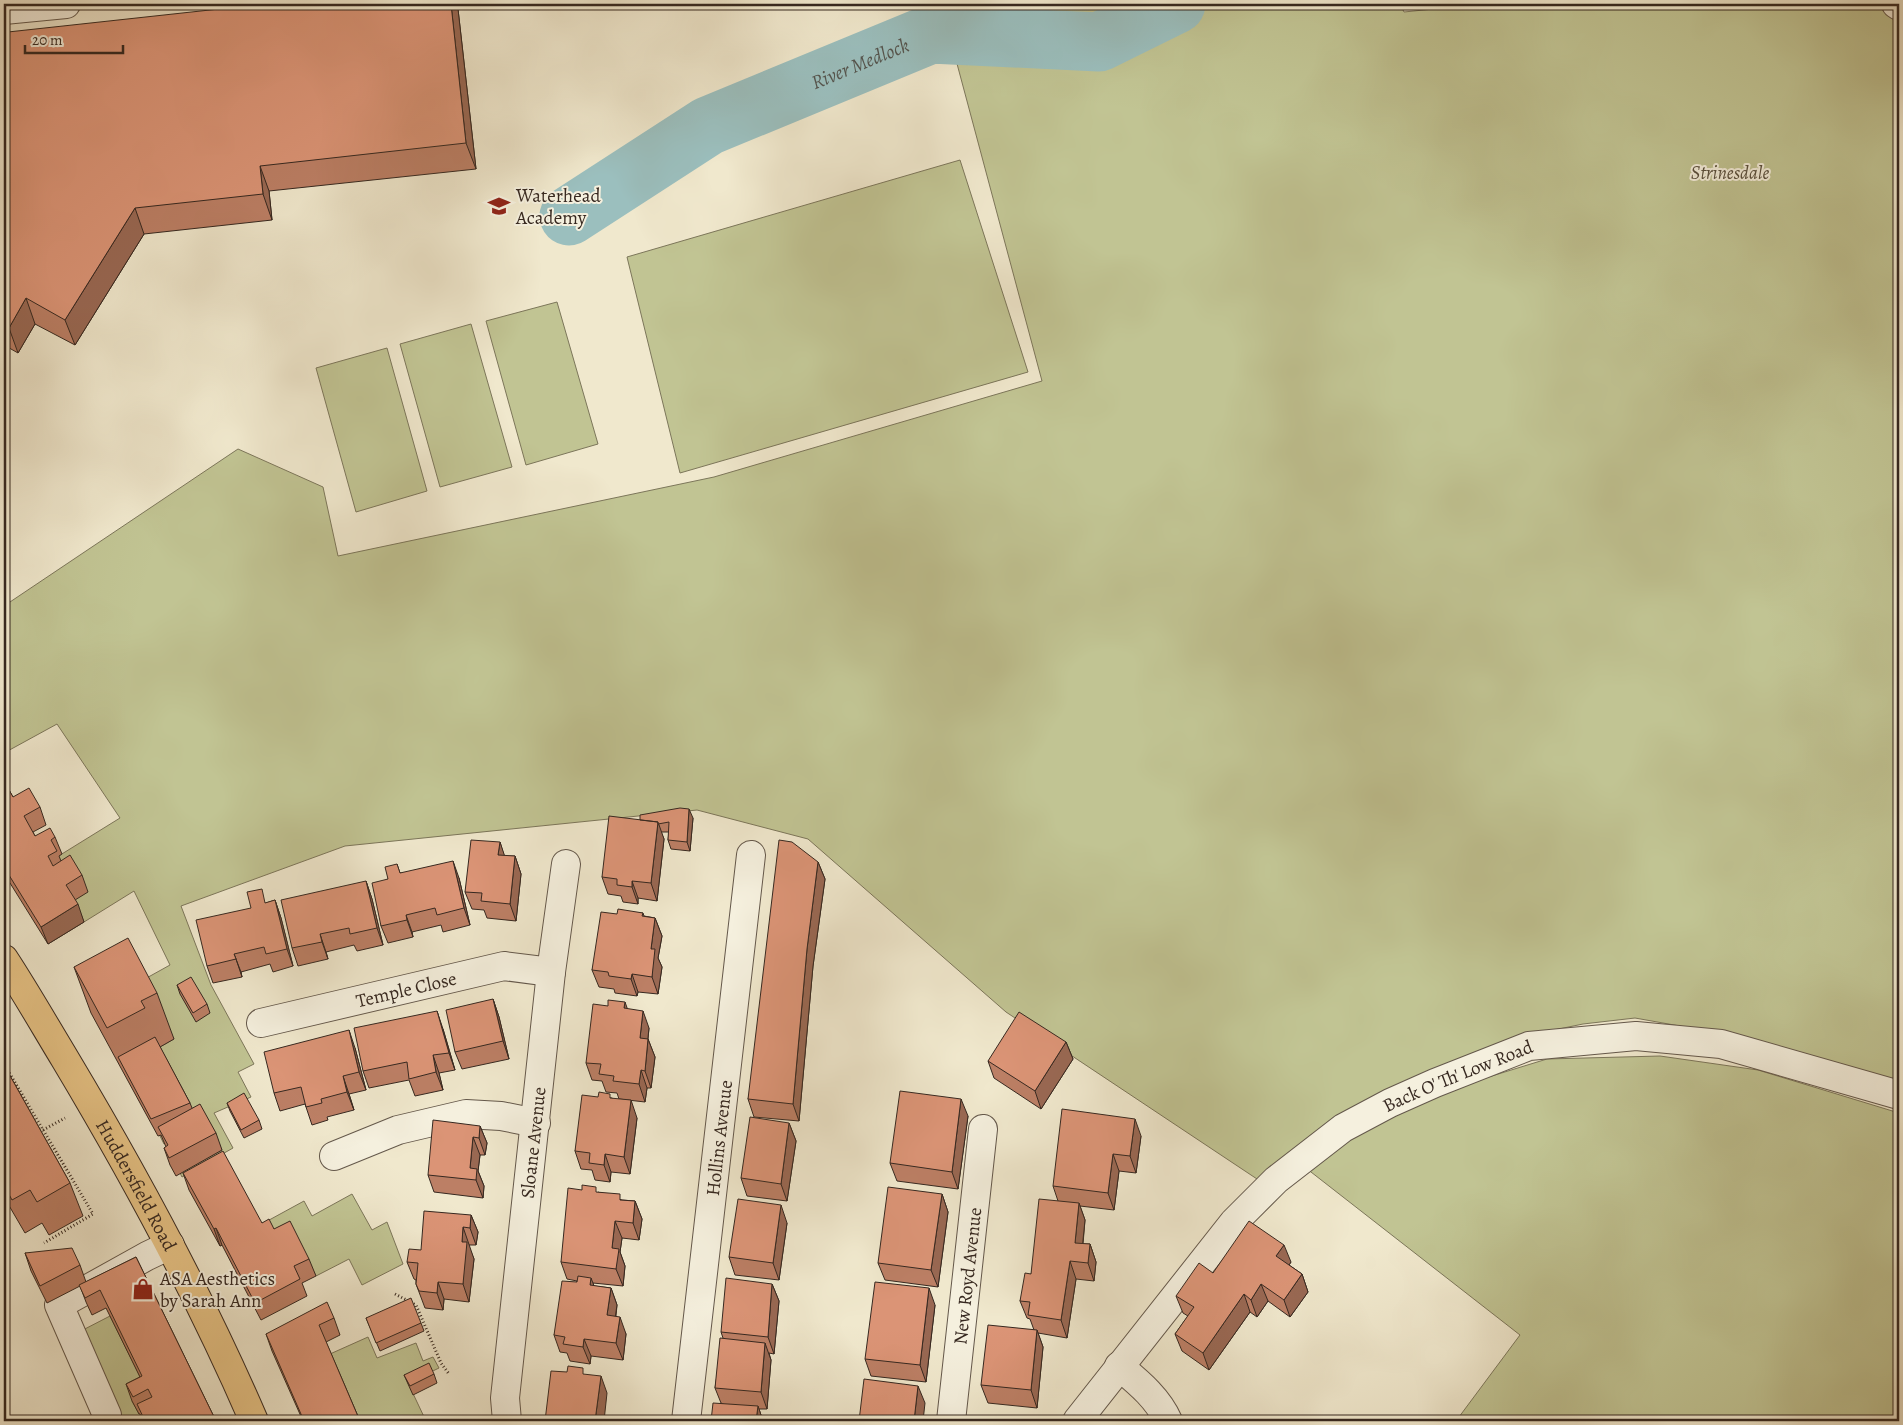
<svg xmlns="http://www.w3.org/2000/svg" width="1903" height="1425" viewBox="0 0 1903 1425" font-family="Alegreya,serif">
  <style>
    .green { fill: #c1c493; stroke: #7c765a }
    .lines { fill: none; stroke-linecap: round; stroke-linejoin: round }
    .river { stroke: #9bbfbe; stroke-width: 59 }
    .minor-casing { stroke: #64584b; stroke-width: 30 }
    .major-casing { stroke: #362820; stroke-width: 30 }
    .path { stroke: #362820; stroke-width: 3; stroke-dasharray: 1 2.5; stroke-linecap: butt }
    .minor { stroke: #f5f0de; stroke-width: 28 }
    .major { stroke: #e8c486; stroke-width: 28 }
    .wall { fill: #bc7f65; stroke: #362820 }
    .shaded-wall { fill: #996853; stroke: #362820 }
    .building { fill: #db9476; stroke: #362820 }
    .labels { text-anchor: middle; stroke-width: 4; stroke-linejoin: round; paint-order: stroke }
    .park-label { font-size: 19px; font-style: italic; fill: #594f3d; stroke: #f5f0de }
    .poi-label { font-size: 19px; fill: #362820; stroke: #f5f0de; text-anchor: start }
    .street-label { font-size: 19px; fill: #362820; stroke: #f5f0de }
    .water-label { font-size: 20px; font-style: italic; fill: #54554f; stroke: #f5f0de }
  </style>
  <rect width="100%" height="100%" fill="#f0e8cd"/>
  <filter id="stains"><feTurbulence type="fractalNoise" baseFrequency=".004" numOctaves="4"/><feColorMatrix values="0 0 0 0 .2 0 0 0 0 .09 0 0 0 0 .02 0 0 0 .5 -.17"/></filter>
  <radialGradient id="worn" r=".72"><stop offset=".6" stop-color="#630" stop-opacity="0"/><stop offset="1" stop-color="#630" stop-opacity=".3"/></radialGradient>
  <path class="green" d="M941,4H1400L1404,12L1482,4H1899V1081L1747,1038L1635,1018L1583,1024L1520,1037L1313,1138L1257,1179L1006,1012L808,839L697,810L345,846L181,906L211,985L254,1064L238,1072L251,1097L214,1113L233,1148L182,1177L180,1173L222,1150L206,1121L164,1144L160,1136L196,1120L158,1048L174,1039L134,985L170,965L134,891L84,922L60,883L57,857L120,818L57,724L4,753V606L238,449L323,487L338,556L714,477L1042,381Z
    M960,160L1028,372L680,473L627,257Z
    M557,302L598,444L526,465L486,321Z
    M471,324L512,467L440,487L400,344Z
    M387,348L427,491L356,512L316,368Z
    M1660,1056L1758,1070L1899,1113V1421H1456L1520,1335L1302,1165L1430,1095L1547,1059Z
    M352,1194L372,1230L387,1222L403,1264L362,1285L349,1259L316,1276L296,1238L260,1225L304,1201L312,1216Z
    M110,1316L148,1393L132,1401L139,1414L154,1407L143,1421H106L79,1332Z
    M368,1337L377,1358L416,1343L423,1361L433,1357L439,1368L408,1383L426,1421H359L330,1354Z"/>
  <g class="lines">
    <path class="river" id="s1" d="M569,216L708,126L931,34L1099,42L1176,4"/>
    <g class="minor-casing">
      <g id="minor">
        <path d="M1896,4L1899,6"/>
        <path d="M4,10L66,4"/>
        <path id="s2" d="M261,1023L504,966L551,972"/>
        <path d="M334,1156L398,1130L466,1114L501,1116L536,1123"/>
        <path d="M1119,1366C1138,1382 1158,1398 1168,1421"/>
        <path d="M107,1415L59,1305L147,1256L170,1245"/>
        <path id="s3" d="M507,1421L505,1398L551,972L566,864"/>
        <path id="s4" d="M686,1421L751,855"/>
        <path id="s5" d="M951,1421L983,1129"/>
        <path id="s6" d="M1077,1421L1234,1222L1276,1180L1343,1128L1390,1103L1435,1083L1529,1046L1636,1036L1721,1044L1899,1095"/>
      </g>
    </g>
    <g class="major-casing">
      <g id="major">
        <path id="s7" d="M4,959C25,991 45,1026 65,1059C135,1176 200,1296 254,1421"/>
      </g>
    </g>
    <path class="path" d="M4,1064L93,1214L44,1243
      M43,1130L65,1118
      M395,1294L416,1305L441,1363L449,1374"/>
    <use href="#minor" class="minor"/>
    <use href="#major" class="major"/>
  </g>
  <path class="wall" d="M458,9L476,169L269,191L272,220L144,234L75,345L35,324L18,353L4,345V39Z
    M4,781L13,797L40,807L46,825L33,832L35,836L55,837L62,854L59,856L61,861L82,875L88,892L75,900L84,922L48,944L10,883L4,886Z
    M693,818L690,851L671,849L668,840L669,832H661L664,839L657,901L638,898V904L623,902L621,896L608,894L602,877L640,820Z
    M500,842L504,856H515L521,874L516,921L487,918L484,910L472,909L465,892Z
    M818,862L825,879L813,966L799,1121L754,1117L748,1099Z
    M397,864L400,873L459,878L470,925L443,932L441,925L412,932L413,937L388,943L381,926L388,879Z
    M366,881L372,899L383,945L357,951L354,945L326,952L328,959L298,966L292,948Z
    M275,900L281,918L293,966L273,972L270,964L241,972L242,977L213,983L207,966L251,908Z
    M643,913L644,916L655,918L662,936L658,958L662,967L658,994L638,992L637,996L615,993L614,989L599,987L592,970L617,914Z
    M74,967L157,993L174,1039L160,1047L190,1103L192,1108L216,1133L222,1150L176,1176L170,1165L164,1148L166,1147L161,1135L158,1136L91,1013Z
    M177,985L207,1004L210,1013L196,1022L180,994Z
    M493,999L499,1017L509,1059L462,1069L455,1052Z
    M627,1009L649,1028L648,1039L655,1057L651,1088H647L645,1102L619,1099L617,1093L606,1092L602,1081L592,1080L586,1063Z
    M443,1029L455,1070L439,1073L443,1090L415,1096L409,1080L369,1088L363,1071Z
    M1066,1042L1073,1059L1041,1109L994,1078L988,1061Z
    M355,1048L366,1090L349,1094L354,1110L327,1117L328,1120L312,1125L305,1104L280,1111L274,1093Z
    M4,1065L70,1183L83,1216L49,1235L42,1223L25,1233L4,1197Z
    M598,1097L612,1098L637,1118L630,1174L611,1172L610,1182L595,1180L592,1170L581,1169L575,1151Z
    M227,1103L259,1120L262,1129L244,1138L230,1111Z
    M968,1116L958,1189L897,1181L890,1163Z
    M789,1123L796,1141L787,1201L747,1196L741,1178Z
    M480,1126L487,1143L485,1155H480L478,1171L484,1186L483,1198L434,1192L428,1175Z
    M1141,1136L1136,1173L1119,1171L1114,1210L1080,1206L1085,1220L1083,1244H1090L1096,1262L1094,1281L1076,1279L1067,1338L1038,1333L1043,1347L1037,1408L988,1403L981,1385L1034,1330L1030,1319L1027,1318L1020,1301L1031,1274L1058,1201L1053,1186Z
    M183,1173L262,1223L274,1229L309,1259L316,1276L302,1283L307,1296L261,1320L222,1245L220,1246L189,1190Z
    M598,1192L622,1200L635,1201L642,1219L639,1240L622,1238L620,1252L625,1266L623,1286L593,1283L594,1286L611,1288L617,1305L616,1316L626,1334L623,1360L591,1356L590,1364L570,1361L567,1353L560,1352L554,1335L577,1281L567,1279L561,1262Z
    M942,1194L948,1212L938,1287L885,1280L878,1263Z
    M471,1215L478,1232L476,1245H469V1247L474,1259L469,1302L444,1299L443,1310L425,1308L416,1284V1280L414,1279L407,1262L421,1250Z
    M787,1223L779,1280L735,1275L729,1257Z
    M25,1253L80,1265L86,1282L136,1257L216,1421H143L140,1414H139L132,1401L126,1384L140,1377L106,1308L92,1315L86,1302L80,1286L47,1303L31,1271Z
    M1291,1262L1289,1265L1302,1274L1308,1292L1290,1317L1268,1301L1257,1317L1250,1312L1209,1370L1182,1351L1175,1334L1188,1316L1183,1313L1176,1296L1213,1273Z
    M772,1284L779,1301L774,1354L769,1353L771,1360L767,1409H759L763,1421H756L721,1403L715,1388L723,1338L721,1332Z
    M935,1305L926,1382L871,1376L865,1359Z
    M334,1318L340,1335L326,1342L360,1421H303L272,1351L266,1334Z
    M366,1318L421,1323L424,1331L380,1351Z
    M434,1374L437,1383L413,1395L404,1375Z"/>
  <path class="shaded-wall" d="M451,4H456L458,9L476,169L466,143Z
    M260,166L269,191L272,220L263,194Z
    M135,208L144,234L75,345L65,320Z
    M26,298L35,324L18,353L9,328Z
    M689,809L693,818L690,851L687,842Z
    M658,822L664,839L657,901L651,883Z
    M500,842L506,860L498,855Z
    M515,856L521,874L516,921L510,904Z
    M453,861L459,878L470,925L464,908Z
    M818,862L825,879L813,966L799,1121L793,1104L807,949Z
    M366,881L372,899L383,945L377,928Z
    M632,881L638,898V904L632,887Z
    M275,900L281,918L293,966L287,949Z
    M78,904L84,922L48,944L41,927Z
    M406,915L412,932L413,937L407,920Z
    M655,918L662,936L658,958L662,967L658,994L652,977L651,949Z
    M320,934L326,952L328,959L322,942Z
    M234,954L241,972L242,977L236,959Z
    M632,974L638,992L637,996L631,979Z
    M493,999L499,1017L509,1059L503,1041Z
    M625,1002L631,1019L624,1008Z
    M437,1011L443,1029L455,1070L449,1053Z
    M643,1011L649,1028L646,1056L640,1038Z
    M349,1030L355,1048L366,1090L359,1072Z
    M648,1039L655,1057L651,1088L645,1071Z
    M1066,1042L1073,1059L1041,1109L1035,1091Z
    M433,1055L439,1073L443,1090L436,1072Z
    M641,1070L647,1088L645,1102L639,1084Z
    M343,1076L349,1094L354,1110L347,1092Z
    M961,1099L968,1116L958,1189L952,1172Z
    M631,1100L637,1118L630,1174L624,1157Z
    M1135,1119L1141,1136L1136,1173L1130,1156Z
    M789,1123L796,1141L787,1201L781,1184Z
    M480,1126L487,1143L485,1155L479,1138Z
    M473,1137L480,1155L478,1171L484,1186L483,1198L476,1180L470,1168Z
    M605,1154L611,1172L610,1182L604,1165Z
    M1113,1154L1119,1171L1114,1210L1108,1193Z
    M942,1194L948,1212L938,1287L931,1270Z
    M635,1201L642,1219L639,1240L633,1223Z
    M1079,1203L1085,1220L1081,1260L1075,1243Z
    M781,1205L787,1223L779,1280L773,1263Z
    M471,1215L478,1232L476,1245L470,1228Z
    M615,1221L622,1238L620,1252L625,1266L623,1286L616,1269L612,1248Z
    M463,1227L474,1259L469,1302L463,1284L462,1242Z
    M216,1228L222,1245L220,1246L214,1229Z
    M1090,1244L1096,1262L1094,1281L1088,1263Z
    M1284,1245L1291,1262L1283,1274L1276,1256Z
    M1070,1261L1076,1279L1067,1338L1061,1320Z
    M1302,1274L1308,1292L1290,1317L1284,1300Z
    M591,1278L598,1296L590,1285Z
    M438,1282L444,1299L443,1310L437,1293Z
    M772,1284L779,1301L774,1354L768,1337Z
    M1261,1284L1268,1301L1257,1317L1251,1300Z
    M611,1288L617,1305L613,1332L607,1315Z
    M929,1288L935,1305L926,1382L920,1365Z
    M1244,1294L1250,1312L1209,1370L1203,1353Z
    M620,1317L626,1334L623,1360L616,1343Z
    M1037,1330L1043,1347L1037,1408L1031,1390Z
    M584,1339L591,1356L590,1364L583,1347Z
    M765,1343L771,1360L767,1409L761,1392Z
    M601,1376L607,1393L604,1421H595Z
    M918,1386L925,1403L923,1421H914Z
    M758,1406L763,1421H756Z"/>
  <path class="building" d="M265,4H451L466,143L260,166L263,194L135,208L65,320L26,298L9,328L4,324V39L8,32Z
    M4,781L13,797L29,788L40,807L24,816L35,836L50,828L55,837L51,840L57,851L48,856L53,866L70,855L82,875L66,885L78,904L41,927L4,867Z
    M680,808L689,809L687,842L668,840L669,822L658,824V822L640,820V815Z
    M609,816L658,822L651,883L632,881V887L617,885V879L602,877Z
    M471,840L500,842L498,855L515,856L510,904L481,901L482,893L465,892Z
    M779,840L792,842L818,862L807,949L793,1104L748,1099Z
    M453,861L464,908L437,915L435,908L406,915L407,920L381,926L372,883L388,879L385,867L397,864L400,873Z
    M366,881L377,928L350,934L349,928L320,934L322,942L292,948L281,900Z
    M262,889L265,903L275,900L287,949L266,954L264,947L234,954L236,959L207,966L196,920L251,908L247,892Z
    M618,909L643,913L642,916L655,918L651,949H655L652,977L632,974L631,979L609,976L608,972L592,970L601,912L617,914Z
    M128,938L157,993L141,1001L145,1008L107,1028L74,967Z
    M191,977L207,1004L193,1013L177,985Z
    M493,999L503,1041L455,1052L446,1010Z
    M608,1000L625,1002L624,1008L643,1011L640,1038L648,1039L645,1071L641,1070L639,1084L613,1081L614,1076L599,1074L601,1064L586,1063L593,1004L608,1006Z
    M437,1011L449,1053L433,1055L436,1072L409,1079L407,1062L363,1071L354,1028Z
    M1019,1012L1066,1042L1035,1091L988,1061Z
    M349,1030L359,1072L343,1076L347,1092L321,1099L322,1103L306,1107L301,1087L274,1093L264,1052Z
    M155,1037L190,1103L151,1119L118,1057Z
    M4,1065L70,1183L37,1202L30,1190L12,1200L4,1185Z
    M900,1091L961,1099L952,1172L890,1163Z
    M599,1092L610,1094V1098L631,1100L624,1157L605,1154L604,1165L589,1163L590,1153L575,1151L582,1095L598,1097Z
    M244,1093L259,1120L241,1130L227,1103Z
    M200,1104L216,1133L169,1158L164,1148L168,1145L158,1127Z
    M1062,1109L1135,1119L1130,1156L1113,1154L1108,1193L1053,1186Z
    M750,1117L789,1123L781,1184L741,1178Z
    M433,1120L480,1126L479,1138L473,1137L470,1168L477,1169L476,1180L428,1175Z
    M223,1151L262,1223L269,1219L274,1229L290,1221L309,1259L294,1266L300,1279L255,1303L216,1228L214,1229L183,1173Z
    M582,1185L596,1187V1192L620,1194V1200L635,1201L633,1223L615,1221L612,1248L619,1249L616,1269L561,1262L568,1188L582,1190Z
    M888,1187L942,1194L931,1270L878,1263Z
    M738,1199L781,1205L773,1263L729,1257Z
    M1039,1199L1079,1203L1075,1243L1090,1244L1088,1263L1070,1261L1061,1320L1028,1315L1030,1302L1020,1301L1025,1273L1031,1274Z
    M424,1211L471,1215L470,1228L463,1227L462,1242H467L463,1284L438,1282L437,1293L419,1291L416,1284L418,1263L407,1262L409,1249L421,1250Z
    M1249,1221L1284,1245L1276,1256L1302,1274L1284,1300L1261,1284L1251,1300L1244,1294L1203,1353L1175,1334L1194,1307L1176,1296L1199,1263L1213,1273Z
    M72,1248L80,1265L40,1286L25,1253Z
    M136,1257L216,1421H145L137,1404L152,1397L148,1389L133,1397L126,1384L142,1376L100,1290L85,1298L79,1285Z
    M578,1276L591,1278L590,1285L611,1288L607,1315L620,1317L616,1343L584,1339L583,1347L563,1344L565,1337L554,1335L562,1281L577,1282Z
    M726,1278L772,1284L768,1337L721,1332Z
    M875,1282L929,1288L920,1365L865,1359Z
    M411,1298L421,1323L376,1343L366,1318Z
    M327,1302L334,1318L319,1325L360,1421H304L266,1334Z
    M988,1325L1037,1330L1031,1390L981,1385Z
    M720,1338L765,1343L761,1392L715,1388Z
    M429,1363L434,1374L410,1386L404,1375Z
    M568,1366L583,1368V1374L601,1376L595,1421H545L551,1371L567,1372Z
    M864,1379L918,1386L914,1421H859Z
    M713,1403L758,1406L756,1421H711Z"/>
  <defs>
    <g id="school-bare" transform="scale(1.725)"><path d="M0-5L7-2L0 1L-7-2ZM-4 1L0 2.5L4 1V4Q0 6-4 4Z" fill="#8f2418" stroke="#f5f0de" stroke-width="2.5" paint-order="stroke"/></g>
    <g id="shop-bare" transform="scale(1.725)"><path d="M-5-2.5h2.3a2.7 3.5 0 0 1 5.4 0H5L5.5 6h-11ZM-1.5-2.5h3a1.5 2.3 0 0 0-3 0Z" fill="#8f2418" stroke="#f5f0de" stroke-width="2.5" paint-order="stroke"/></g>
  </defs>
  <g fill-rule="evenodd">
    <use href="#school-bare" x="499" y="206"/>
    <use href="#shop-bare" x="143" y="1289"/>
  </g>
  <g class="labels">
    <g class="park-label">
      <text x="1730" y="179">Strinesdale</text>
    </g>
    <g class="poi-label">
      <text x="516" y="202">Waterhead<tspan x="516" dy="22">Academy</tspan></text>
      <text x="160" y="1285">ASA Aesthetics<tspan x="160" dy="22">by Sarah Ann</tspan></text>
    </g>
    <g class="street-label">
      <text dy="7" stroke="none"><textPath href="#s2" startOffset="149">Temple Close</textPath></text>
      <text dy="7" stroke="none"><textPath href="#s6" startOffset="524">Back O' Th' Low Road</textPath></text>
      <text dy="7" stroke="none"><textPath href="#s4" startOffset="285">Hollins Avenue</textPath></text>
      <text dy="7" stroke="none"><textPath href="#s3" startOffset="280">Sloane Avenue</textPath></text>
      <text dy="7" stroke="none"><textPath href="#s7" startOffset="262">Huddersfield Road</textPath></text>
      <text dy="7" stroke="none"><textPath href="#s5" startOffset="146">New Royd Avenue</textPath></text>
    </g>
    <g class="water-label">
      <text dy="7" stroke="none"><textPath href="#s1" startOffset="330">River Medlock</textPath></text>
    </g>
  </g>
  <rect width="1903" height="1425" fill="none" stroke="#f0e8cd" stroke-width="20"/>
  <rect x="5" y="5" width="1893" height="1415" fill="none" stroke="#362820" stroke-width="2.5"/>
  <rect x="10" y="10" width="1883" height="1405" fill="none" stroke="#362820"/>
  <path d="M25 45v8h98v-8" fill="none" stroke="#362820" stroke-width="2.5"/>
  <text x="32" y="45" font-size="15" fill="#362820" stroke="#f5f0de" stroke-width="4" paint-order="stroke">20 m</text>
  <rect width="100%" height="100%" filter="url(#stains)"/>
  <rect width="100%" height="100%" fill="url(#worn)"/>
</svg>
